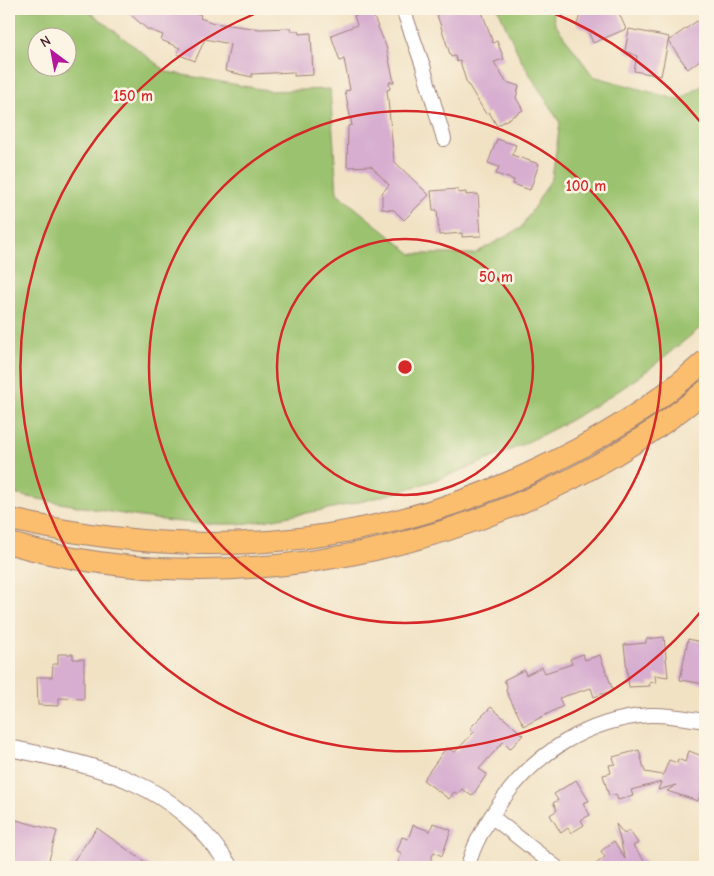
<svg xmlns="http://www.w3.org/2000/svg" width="714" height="876" viewBox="0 0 714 876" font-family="'Comic Neue',sans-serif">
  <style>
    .green { fill: #9bc26e; stroke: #72704c; fill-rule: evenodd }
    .building { fill: #d7aed0 }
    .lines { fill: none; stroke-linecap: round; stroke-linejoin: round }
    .minor-casing { stroke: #9e8078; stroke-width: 16 }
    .tertiary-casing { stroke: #9e8078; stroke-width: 18 }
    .primary-casing { stroke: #9e8078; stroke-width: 23 }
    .minor { stroke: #fff; stroke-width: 14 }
    .tertiary { stroke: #fff; stroke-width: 16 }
    .primary { stroke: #fabe6e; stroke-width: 21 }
    .ring { fill: none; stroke: #d62828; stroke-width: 2.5 }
    .centre { fill: #d62828; stroke: #fcf5e5; stroke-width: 2.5 }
    .ring-label { font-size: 15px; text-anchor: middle; font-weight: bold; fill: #d62828; stroke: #fcf5e5; stroke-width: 5; stroke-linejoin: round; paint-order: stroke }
  </style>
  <rect width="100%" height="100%" fill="#fcf5e5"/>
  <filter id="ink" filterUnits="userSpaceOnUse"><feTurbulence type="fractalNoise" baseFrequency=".02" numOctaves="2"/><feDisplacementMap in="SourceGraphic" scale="10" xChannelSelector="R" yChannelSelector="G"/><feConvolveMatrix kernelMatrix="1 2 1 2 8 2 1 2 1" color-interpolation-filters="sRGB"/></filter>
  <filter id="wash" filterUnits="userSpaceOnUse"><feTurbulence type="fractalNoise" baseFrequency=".0096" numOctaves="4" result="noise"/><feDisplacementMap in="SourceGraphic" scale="20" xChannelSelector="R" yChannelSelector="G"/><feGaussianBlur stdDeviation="1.12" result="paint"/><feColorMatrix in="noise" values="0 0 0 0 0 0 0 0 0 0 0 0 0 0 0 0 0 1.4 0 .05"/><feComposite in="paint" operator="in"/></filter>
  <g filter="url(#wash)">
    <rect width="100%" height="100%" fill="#f1e2c4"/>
    <path class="green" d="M9,9H86L167,72L271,91L330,89L337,193L412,254H474L521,228L552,178L560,123L521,60L498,9H552L555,24L593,76L679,100L705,84V324C684,341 662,359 640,376C542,446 418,495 300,514C279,518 257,523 236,524C191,525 150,519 105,511C73,505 41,500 9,493ZM38,38H68V68H38Z"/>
    <g id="blocks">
      <path class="building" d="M124,9H195L194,12L201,15L200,18L214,23L260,29L291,28V31H298L299,34L311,33L313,75L294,76V72L252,74V77L225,71L230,44L205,39L195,61L177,54L180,48L161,40L163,35L147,29Z
        M435,9H481L493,43L497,41L504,59L494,62L506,82L519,86L516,98L523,110L497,126L489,112L486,114L466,81L460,61L457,62L455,56L451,57Z
        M582,9H617L626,29L593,43L588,31L577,24Z
        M371,10L386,46L394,82H389L390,89L387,90L394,161L429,195L404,220L394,210L382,209V193L389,185L371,166L347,167L348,126L352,125L345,91L350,90L344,59L340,61L331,35L357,25L354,16Z
        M697,21L705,33V56L688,69L668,41Z
        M629,29L669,37L661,76L634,71L637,56L625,51Z
        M497,139L516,145L512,155L539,164L530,190L513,184L514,180L496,174L499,167L488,163Z
        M458,189V193L466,192V195L478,194L481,236L462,237V233L439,235L437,210H433L431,191Z
        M664,637L668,677L655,675L656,682L649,683L650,686L629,687L624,645L646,643V639Z
        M688,639L705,643V684L680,680Z
        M58,654H73V659H84V699L59,698V706L38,705L37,677H52L53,664H58Z
        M583,654L585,660L600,655L613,690L594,697L591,688L559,698L563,706L524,726L506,691L507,686L504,680L524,670L526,675L542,667L545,673L572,664L570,659Z
        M491,707L523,735L510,749L503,742L479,769L487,774L472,796L462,789L458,794L454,792L449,799L423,780L446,748L455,752L474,732L470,728Z
        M639,750L645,772L663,775L669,760L677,763L678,759L685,762L689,751L705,757V781L698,801L667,791L676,785L658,790L661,782L631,790L633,796L618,800L616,794L609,796L603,775L611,773L609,765L615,764L613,757Z
        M576,780L589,801L583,803L590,815L581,820L584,825L571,833L568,828L561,833L550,815L557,810L553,803L558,800L554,794Z
        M9,818L57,831L47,867H9Z
        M433,823L451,830L442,856L434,852L428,867H409L398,863L402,853L397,851L402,837L408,839L413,825L430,831Z
        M616,824L624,834L629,830L638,843L633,846L649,867H592L605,857L601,851L614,841L625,859Z
        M97,828L152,867H69Z"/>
    </g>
  </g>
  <g filter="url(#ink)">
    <use href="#blocks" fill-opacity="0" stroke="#9e8078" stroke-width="1"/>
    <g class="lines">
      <g class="minor-casing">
        <path id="minor" d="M403,9L423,66L444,139
          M491,816L556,867
          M468,867C473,844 487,822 500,803C535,753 587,720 649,715C667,714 687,718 705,721"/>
      </g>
      <g class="tertiary-casing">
        <path id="tertiary" d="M9,748C103,767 174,781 230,867"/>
      </g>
      <g class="primary-casing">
        <path id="primary" d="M9,519C188,561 359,551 528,474C591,445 653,408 705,361
          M9,543C238,611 524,543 705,391"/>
      </g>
      <use href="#minor" class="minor"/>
      <use href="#tertiary" class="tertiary"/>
      <use href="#primary" class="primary"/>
    </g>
  </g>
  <g class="ring">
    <circle cx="405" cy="367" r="128"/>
    <circle cx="405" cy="367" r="256"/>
    <path d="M703 609A384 384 0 1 1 264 10M546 10A384 384 0 0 1 703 125"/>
  </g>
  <circle cx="405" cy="367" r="8" class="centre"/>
  <g class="ring-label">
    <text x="133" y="101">150 m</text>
    <text x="586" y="191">100 m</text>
    <text x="496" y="282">50 m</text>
  </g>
  <rect width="714" height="876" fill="none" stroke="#fcf5e5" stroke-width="30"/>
  <g transform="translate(52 52) rotate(328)"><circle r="24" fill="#fcf5e5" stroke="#b59f9b"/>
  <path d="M0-4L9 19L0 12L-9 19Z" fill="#b5179e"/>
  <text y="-8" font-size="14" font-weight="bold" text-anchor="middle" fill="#4a1f2b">N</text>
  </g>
</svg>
